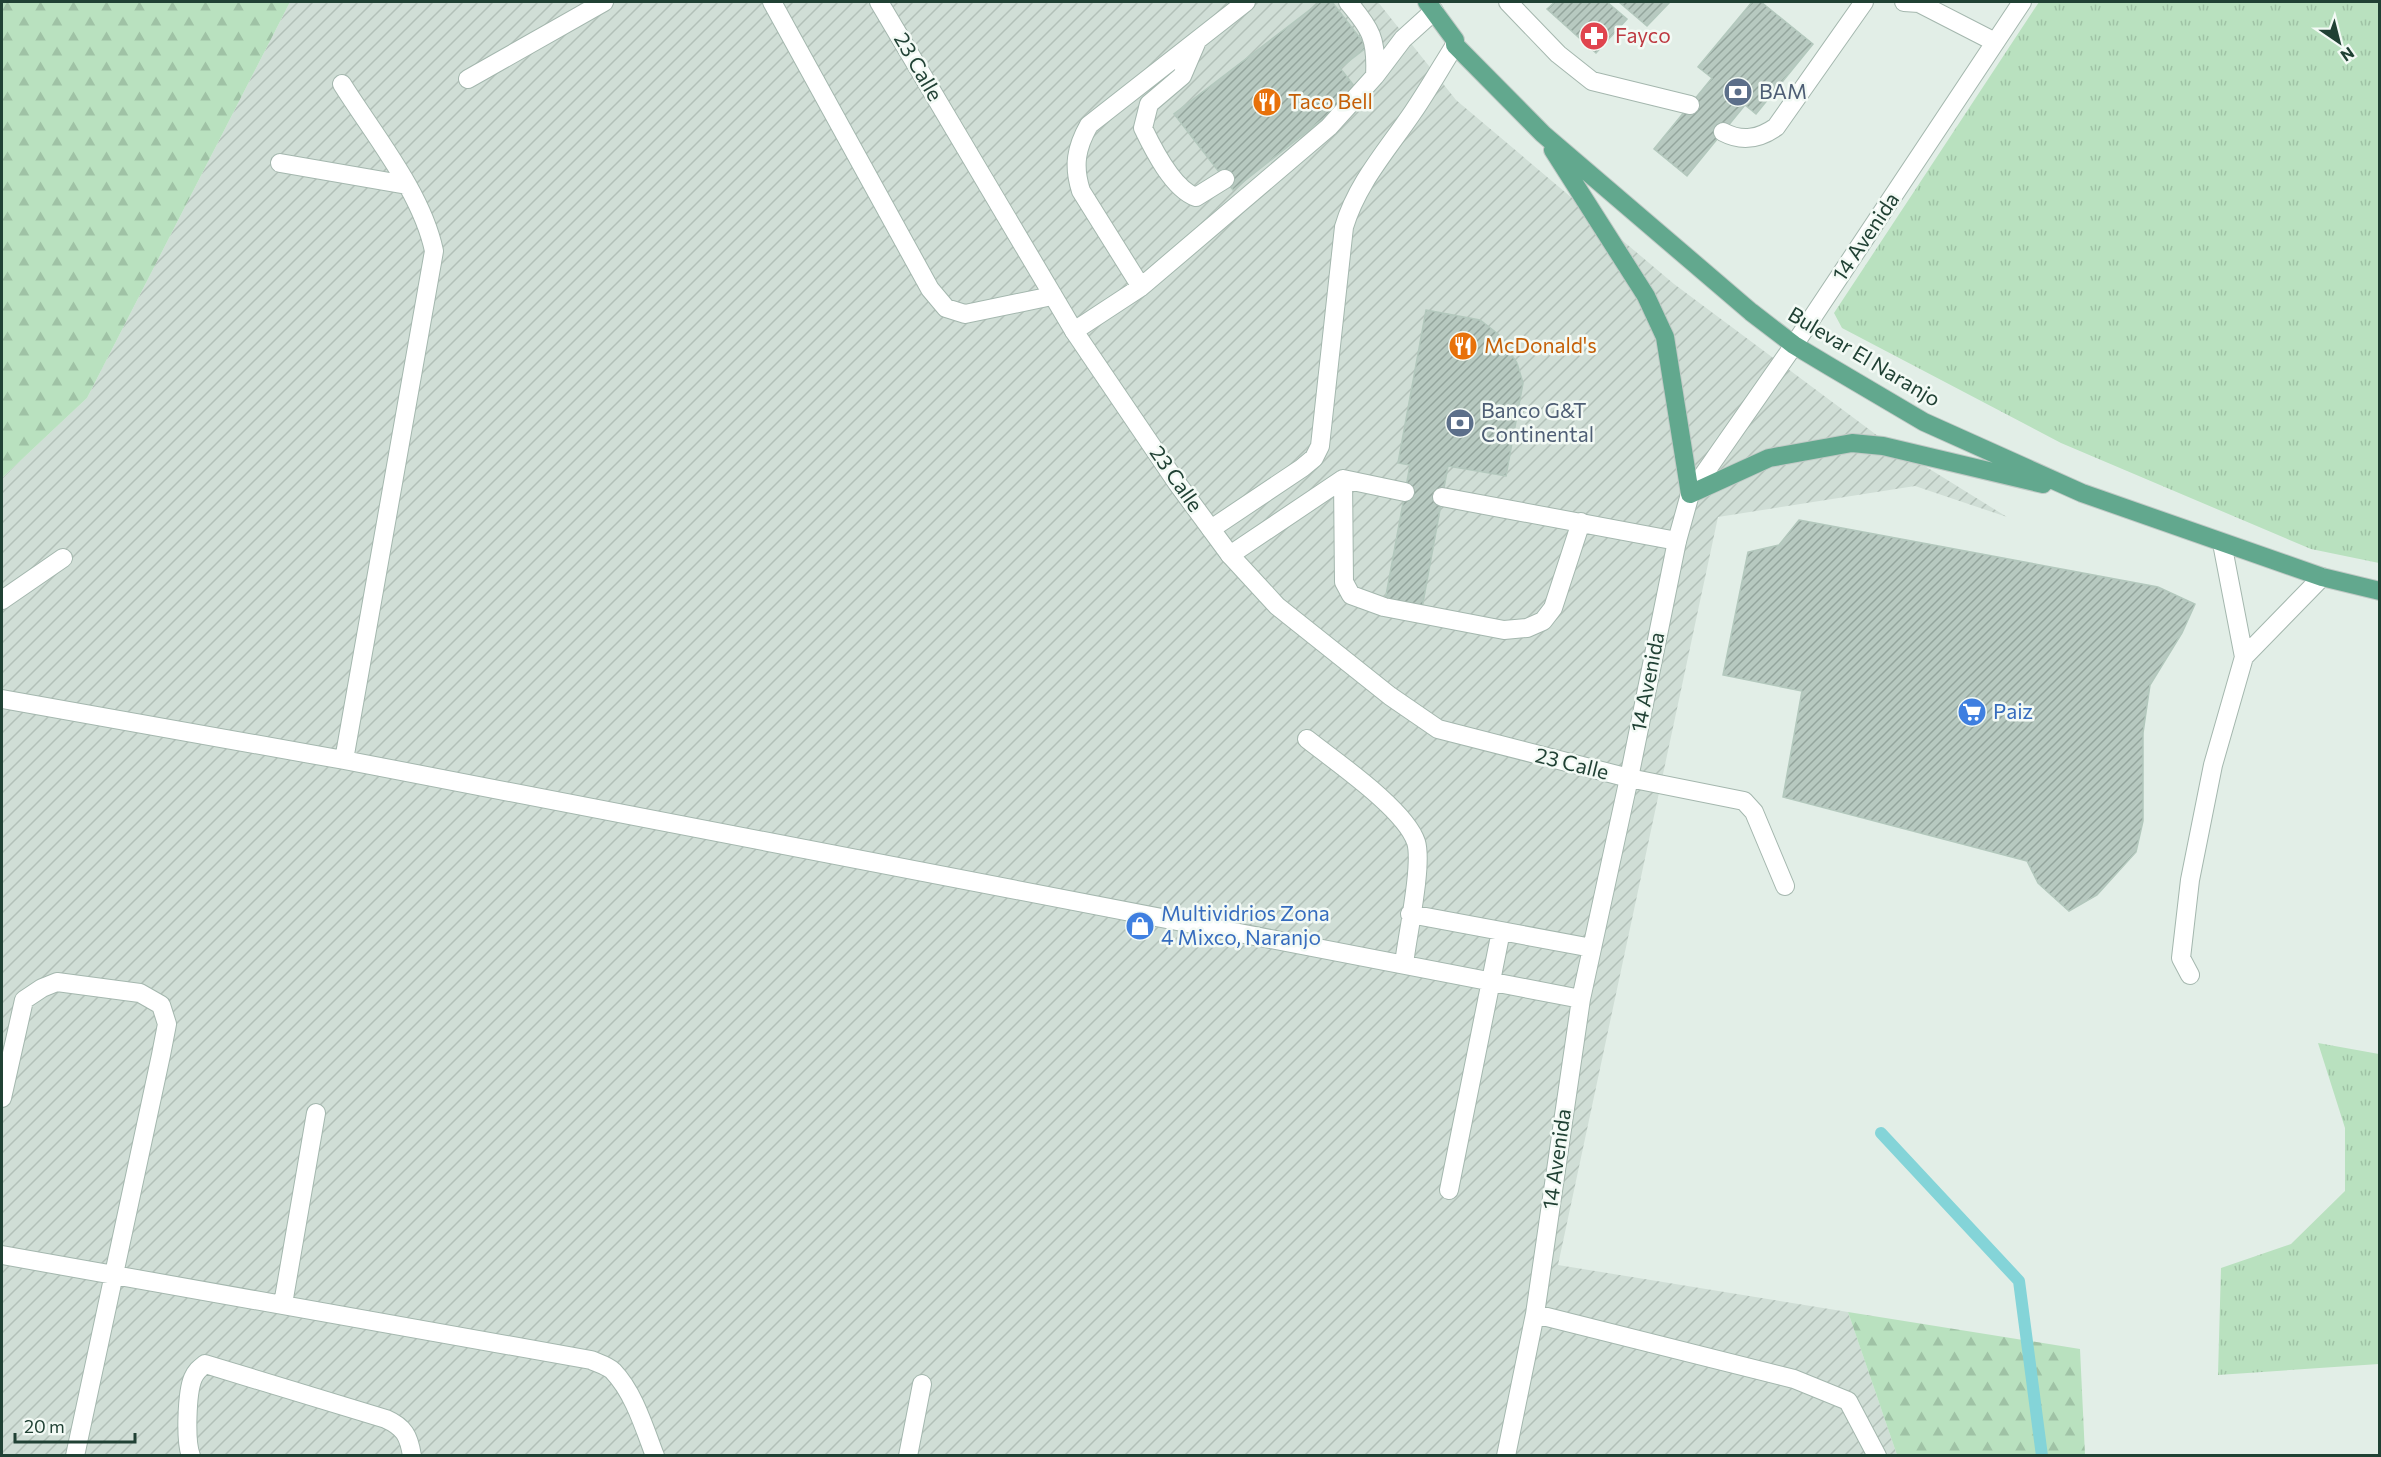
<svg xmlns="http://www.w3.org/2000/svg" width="2381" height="1457" viewBox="0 0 2381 1457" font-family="Commissioner,sans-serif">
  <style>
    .industrial { fill: url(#industrial-furrows) }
    .grass { fill: url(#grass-tufts) }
    .forest { fill: url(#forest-firs) }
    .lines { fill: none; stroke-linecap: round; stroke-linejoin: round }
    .stream { stroke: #84d4d8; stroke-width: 12 }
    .building { fill: url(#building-hatch); stroke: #b3c8bd; stroke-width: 1.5 }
    .service-casing { stroke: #a4b7ae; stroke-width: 20 }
    .minor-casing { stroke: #a4b7ae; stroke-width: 20 }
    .tertiary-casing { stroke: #a4b7ae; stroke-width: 20 }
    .primary-casing { stroke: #c1cac6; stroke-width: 20 }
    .service { stroke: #fff; stroke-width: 18 }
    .minor { stroke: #fff; stroke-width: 18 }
    .tertiary { stroke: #fff; stroke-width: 18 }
    .primary { stroke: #62a88e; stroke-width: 18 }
    .labels { text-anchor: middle; stroke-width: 5; stroke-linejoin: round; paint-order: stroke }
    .health-label { font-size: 21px; fill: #be3a42; stroke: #f3faf5; text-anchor: start }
    .street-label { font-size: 21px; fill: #204134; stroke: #f3faf5 }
    .service-label { font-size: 21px; fill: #4e5e75; stroke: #f3faf5; text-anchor: start }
    .food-label { font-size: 21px; fill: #c56008; stroke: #f3faf5; text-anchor: start }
    .shop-label { font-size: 21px; fill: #366cbe; stroke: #f3faf5; text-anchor: start }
  </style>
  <defs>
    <pattern id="industrial-furrows" width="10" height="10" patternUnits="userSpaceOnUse" patternTransform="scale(1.5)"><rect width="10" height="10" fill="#d0ded6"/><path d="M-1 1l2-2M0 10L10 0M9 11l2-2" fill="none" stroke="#b2c0b8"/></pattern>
    <pattern id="grass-tufts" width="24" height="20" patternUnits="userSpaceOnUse" patternTransform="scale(1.5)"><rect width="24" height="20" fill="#b9e1bf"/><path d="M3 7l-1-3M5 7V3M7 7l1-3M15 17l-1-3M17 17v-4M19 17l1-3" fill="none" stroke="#9fc2a5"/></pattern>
    <pattern id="forest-firs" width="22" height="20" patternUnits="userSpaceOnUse" patternTransform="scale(1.5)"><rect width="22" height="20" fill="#b9e1bf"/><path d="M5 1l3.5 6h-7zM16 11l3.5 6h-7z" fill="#9fc2a5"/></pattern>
    <pattern id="building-hatch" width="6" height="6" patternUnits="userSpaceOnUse" patternTransform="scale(1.5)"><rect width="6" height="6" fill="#b7c9c0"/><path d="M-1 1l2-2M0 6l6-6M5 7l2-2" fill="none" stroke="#94a59d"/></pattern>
  </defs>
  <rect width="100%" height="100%" fill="#e2eee7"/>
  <path class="industrial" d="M290,2H1378L1456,100L1674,284L1886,442L2007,517L1915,486L1718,517L1558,1265L1848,1312L1897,1455L2,1456V478L87,398Z"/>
  <path class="grass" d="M2039,2H2379V563L2311,549L2061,443L1842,328L1834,313Z
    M2318,1043L2379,1054V1364L2218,1375L2221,1268L2291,1244L2345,1191V1128Z"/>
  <path class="forest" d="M2,2H290L87,398L2,478Z
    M1848,1312L2080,1349L2085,1455H1897Z"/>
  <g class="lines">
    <path class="stream" d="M1881,1133L2019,1281L2042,1456"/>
  </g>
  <path class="building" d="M1320,2H1332L1367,47L1340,68L1358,91L1233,190L1174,114Z
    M1555,2H1607L1627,19L1596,53L1547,9Z
    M1619,2H1670L1647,26Z
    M1752,2H1761L1813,44L1756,114L1745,105L1687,176L1654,149L1712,78L1698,67Z
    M1426,310L1480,320L1498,334L1517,363L1523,383L1506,476L1448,466L1422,608L1385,601L1410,465L1398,463Z
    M1799,520L2158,587L2195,604L2182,633L2150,685L2143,733V821L2136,852L2097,895L2069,911L2038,883L2027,861L1783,797L1802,691L1723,675L1748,552L1779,545Z"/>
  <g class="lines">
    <g class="service-casing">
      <path id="service" d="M772,2L930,289L946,308L965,314L1052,296
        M1348,2C1371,29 1377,39 1375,76
        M1508,2L1558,54L1592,81L1690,105
        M1904,2L1919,3L1995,42
        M1197,41L1182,76L1149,104L1143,128C1153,149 1173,189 1196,197L1225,179
        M468,79L604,2
        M342,84C374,135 422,193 434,251L344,760
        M1723,132C1742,142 1759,139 1776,127L1864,2
        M280,163L407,185
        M1141,287L1081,191C1073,166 1076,148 1089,125L1246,2
        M1074,331L1141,287L1329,127L1375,76L1403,39L1434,11
        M1343,479L1344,582L1351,595L1384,607L1504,630L1527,628L1543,621L1553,608L1581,522
        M1442,497L1677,541
        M1211,529L1302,468L1314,458L1320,446L1344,227C1357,183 1388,149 1413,112C1428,90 1441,67 1455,45
        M1230,555L1343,479L1405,492
        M2,600L63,558
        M2244,657L2322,577
        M2,699L344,760L1581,999
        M1307,739C1336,762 1405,809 1416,842C1423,864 1407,937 1404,964
        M1410,914L1592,948
        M2190,975L2181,958L2190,880L2213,765L2244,657L2222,543
        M2,1098L24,1000L42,988L57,982L140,993L161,1005L167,1024L161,1055L75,1456
        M1449,1190L1501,931
        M2,1255L591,1360C598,1363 608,1366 613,1371C634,1393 644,1427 655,1456
        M283,1304L316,1113
        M1535,1314L1794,1379L1848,1401L1877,1456
        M191,1456C185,1441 187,1392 193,1378C196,1371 200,1368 205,1364L386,1419C404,1427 409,1436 412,1456
        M908,1456L922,1384
        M1506,1456L1535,1314L1581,999L1629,778L1744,801L1754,812L1785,886"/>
    </g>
    <g class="minor-casing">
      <path id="minor" d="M879,2L1074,331L1177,483L1230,555L1277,606L1390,696L1438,729L1629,778L1677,541L1690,494L1794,345"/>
    </g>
    <g class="tertiary-casing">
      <path id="tertiary" d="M1794,345L2022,2"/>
    </g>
    <g class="primary-casing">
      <path id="primary" d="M1427,2L1455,40V45L1543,134L1751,312L1794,345L1829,366L1924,422L2082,493L2322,577L2380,591
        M1553,150L1646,296L1665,337L1690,494L1769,458L1852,443L1883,446L2043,484"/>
    </g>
    <use href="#service" class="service"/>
    <use href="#minor" class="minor"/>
    <use href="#tertiary" class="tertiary"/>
    <use href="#primary" class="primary"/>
  </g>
  <defs>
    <g id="pharmacy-disc" transform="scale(1.5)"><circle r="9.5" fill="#e0444e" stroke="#f3faf5"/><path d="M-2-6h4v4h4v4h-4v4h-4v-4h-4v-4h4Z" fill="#fff"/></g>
    <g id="bank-disc" transform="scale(1.5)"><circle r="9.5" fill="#5c6f8a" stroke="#f3faf5"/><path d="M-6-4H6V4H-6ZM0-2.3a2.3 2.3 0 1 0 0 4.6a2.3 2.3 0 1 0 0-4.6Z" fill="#fff"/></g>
    <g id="restaurant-disc" transform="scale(1.5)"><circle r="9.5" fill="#e8710a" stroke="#f3faf5"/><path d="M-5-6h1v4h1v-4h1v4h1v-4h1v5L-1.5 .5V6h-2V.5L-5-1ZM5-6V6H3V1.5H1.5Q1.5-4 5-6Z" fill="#fff"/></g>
    <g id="supermarket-disc" transform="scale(1.5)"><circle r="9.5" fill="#3f7fe0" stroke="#f3faf5"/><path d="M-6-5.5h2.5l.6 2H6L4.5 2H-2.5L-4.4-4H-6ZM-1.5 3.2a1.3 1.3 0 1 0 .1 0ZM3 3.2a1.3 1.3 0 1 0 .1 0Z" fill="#fff"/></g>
    <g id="shop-disc" transform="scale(1.5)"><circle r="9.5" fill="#3f7fe0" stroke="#f3faf5"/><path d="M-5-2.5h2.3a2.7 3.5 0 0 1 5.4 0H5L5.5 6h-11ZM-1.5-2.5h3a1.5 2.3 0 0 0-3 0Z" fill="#fff"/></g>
  </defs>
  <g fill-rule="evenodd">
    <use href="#pharmacy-disc" x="1594" y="36"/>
    <use href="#bank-disc" x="1738" y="92"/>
    <use href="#restaurant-disc" x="1267" y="102"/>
    <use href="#restaurant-disc" x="1463" y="346"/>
    <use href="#bank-disc" x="1460" y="423"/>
    <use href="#supermarket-disc" x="1972" y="712"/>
    <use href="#shop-disc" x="1140" y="926"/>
  </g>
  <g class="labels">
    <g class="health-label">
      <text x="1615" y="43">Fayco</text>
    </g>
    <g class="street-label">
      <text transform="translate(918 67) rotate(60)" y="7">23 Calle</text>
      <text transform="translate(1866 237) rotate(-56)" y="7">14 Avenida</text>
      <text transform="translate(1864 357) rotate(31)" y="7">Bulevar El Naranjo</text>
      <text transform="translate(1176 479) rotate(55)" y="7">23 Calle</text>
      <text transform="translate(1648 682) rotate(-79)" y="7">14 Avenida</text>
      <text transform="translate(1572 764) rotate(14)" y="7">23 Calle</text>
      <text transform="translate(1557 1159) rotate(-82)" y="7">14 Avenida</text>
    </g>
    <g class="service-label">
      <text x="1759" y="99">BAM</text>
      <text x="1481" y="418">Banco G&amp;T<tspan x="1481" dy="24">Continental</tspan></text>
    </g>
    <g class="food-label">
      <text x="1288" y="109">Taco Bell</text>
      <text x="1484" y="353">McDonald's</text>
    </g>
    <g class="shop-label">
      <text x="1993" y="719">Paiz</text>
      <text x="1161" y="921">Multividrios Zona<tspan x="1161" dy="24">4 Mixco, Naranjo</tspan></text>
    </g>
  </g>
  <rect width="2381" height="1457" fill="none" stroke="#204134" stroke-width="6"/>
  <g transform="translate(2339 42) rotate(145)" stroke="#f3faf5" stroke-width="4.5" paint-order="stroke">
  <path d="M0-4.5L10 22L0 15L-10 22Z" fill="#204134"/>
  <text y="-9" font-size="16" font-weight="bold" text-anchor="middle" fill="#204134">N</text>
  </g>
  <path d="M15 1433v9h120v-9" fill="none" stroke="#204134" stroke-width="3"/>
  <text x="24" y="1433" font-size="18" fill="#204134" stroke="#f3faf5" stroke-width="4.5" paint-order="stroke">20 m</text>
</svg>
